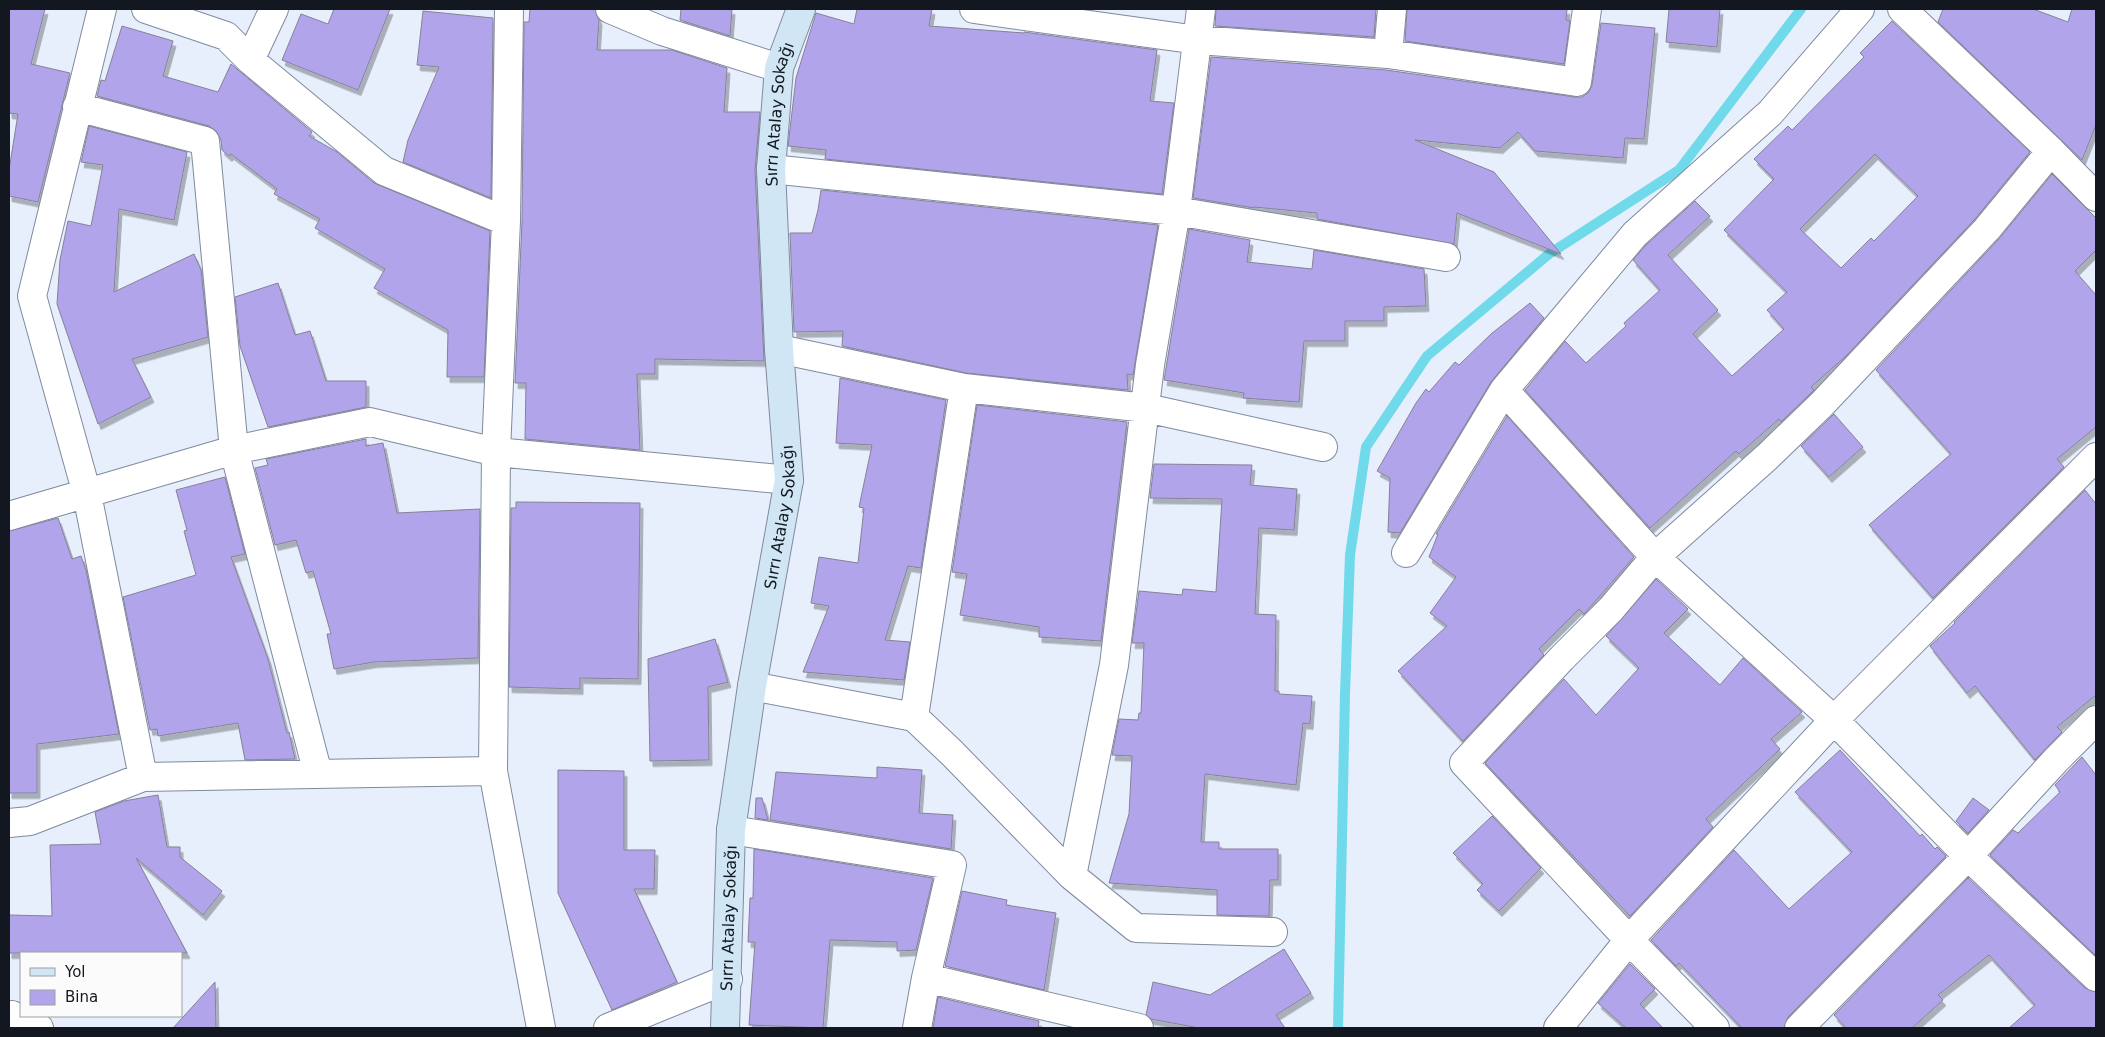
<svg xmlns="http://www.w3.org/2000/svg" width="2105" height="1037" viewBox="0 0 2105 1037" font-family="'DejaVu Sans',sans-serif">
  <style>
    .lines { fill: none; stroke-linecap: round; stroke-linejoin: round }
    .stream { stroke: #70daeb; stroke-width: 10 }
    .building { fill: #b1a4eb; stroke: #858197; fill-rule: evenodd; filter: url(#shadow) }
    .street-casing { stroke: #808a9e; stroke-width: 30 }
    .secondary-casing { stroke: #808a9e; stroke-width: 30 }
    .street { stroke: #fff; stroke-width: 28 }
    .secondary { stroke: #d0e6f4; stroke-width: 28 }
    .labels { text-anchor: middle; stroke-width: 4; stroke-linejoin: round; paint-order: stroke }
    .street-label { font-size: 16px; fill: #13171f; stroke: #fbfbfb }
  </style>
  <defs>
    <filter id="shadow"><feDropShadow dx="3" dy="5.5" stdDeviation="0" flood-color="#0004"/></filter>
  </defs>
  <rect width="100%" height="100%" fill="#e7eefc"/>
  <g class="lines">
    <path class="stream" d="M1338,1028L1345,694L1350,555L1366,447L1427,356L1549,254L1679,170L1801,9"/>
  </g>
  <path class="building" d="M9,9H45L31,64L70,73L38,202L9,196V170L18,114L9,113Z
    M334,9H390L358,90L282,60L301,14L328,24Z
    M530,9H595L599,20L597,50H672L727,68L724,112H760L755,170L764,361L655,359V374H637L640,450L525,439L526,383H515L522,221L524,22H529Z
    M681,9H732L730,36L680,20Z
    M857,9H932L929,26L1024,33V32L1157,50L1150,101L1174,103L1162,194L825,159L826,150L788,146L796,78L816,13L854,24Z
    M1216,9H1376L1374,37L1215,26Z
    M1407,9H1567L1566,20L1570,21L1564,64L1405,41Z
    M1669,9H1720L1717,47L1666,42Z
    M1943,9H2033L2068,22L2072,9H2096V125L2082,160L1938,22Z
    M423,11L493,18L491,198L403,162L408,140L439,67L417,65Z
    M1892,21L2030,152L1975,219L1846,356L1811,387L1814,390L1811,393L1781,422L1779,419L1739,454L1736,451L1650,528L1525,390L1565,341L1586,363L1626,326L1624,323L1660,290L1633,260L1646,245L1695,201L1710,216L1668,255L1718,310L1693,334L1732,376L1784,329L1767,310L1787,292L1724,230L1774,179L1754,159L1788,126L1792,130L1864,57L1860,53ZM1875,154L1918,196L1874,241L1871,238L1841,268L1800,229Z
    M1601,23L1655,28L1644,139L1625,138L1623,158L1535,151L1518,132L1500,148L1415,140L1494,172L1561,254L1457,213L1454,244L1317,219V213L1254,207V208L1193,198L1211,57L1386,70L1575,97H1582L1589,92L1592,85Z
    M122,26L173,41L163,76L218,92L231,64L312,132L309,136L337,152L374,183L490,231L484,377H447L448,330L374,288L385,269L315,228L320,219L274,194L277,189L231,154L229,156L222,150L221,140L216,131L209,126L97,96L101,80L105,81Z
    M89,126L187,152L174,220L119,209L114,292L194,254L201,270L208,337L132,359L151,397L98,424L57,304L60,260L68,221L91,226L103,165L81,162Z
    M2052,174L2096,218V250L2075,271L2096,295V427L2057,459L2064,467L1933,598L1869,525L1951,454L1876,370L1998,240Z
    M821,190L1158,225L1133,375L1127,374L1128,390L966,373L842,346L843,331L794,332L790,233H812L818,210Z
    M1189,229L1250,240L1247,262L1312,269L1314,250L1424,269L1426,306L1384,307V321H1345V341H1304L1299,402L1243,398L1244,393L1164,380Z
    M278,283L295,335L310,331L326,381H366V407L268,427L240,346L235,297Z
    M1530,303L1544,318L1491,382L1400,533L1388,532L1390,478L1377,471L1416,403L1426,389L1429,392L1455,362L1459,365L1491,334Z
    M840,378L946,400L921,568L908,566L885,640L910,642L904,680L803,672L829,606L811,603L819,557L858,563L864,508L859,507L872,445L836,443Z
    M977,405L1127,422L1101,641L1039,637V627L960,615L967,574L952,572Z
    M1834,414L1863,447L1829,477L1801,446Z
    M1507,416L1634,557L1584,614L1579,609L1539,649L1544,655L1463,741L1398,671L1447,626L1430,613L1456,577L1429,557L1438,534H1436Z
    M366,439V446L383,443L397,513L480,509L478,658L374,662L334,669L327,634H331L313,571L306,573L296,540L275,545L255,468L268,465L266,459Z
    M1154,464L1252,465L1250,485L1297,489L1294,530L1259,528L1255,614L1276,615L1275,691H1279V694L1312,696L1310,724L1303,723L1296,785L1205,774L1201,842H1219V849H1278V880H1270L1269,916L1217,915V890L1109,883L1129,814L1132,756L1112,755L1119,719L1138,720L1139,713H1141L1144,643H1132L1139,591L1182,595L1183,589L1216,592L1222,499L1150,498Z
    M225,477L245,554L231,557L268,659L287,733L289,732L295,759L245,760L238,723L158,736L157,729L150,730L123,597L196,575L184,531L187,530L176,490Z
    M2085,490L2096,504V695L2057,727L2062,732L2035,760L1975,686L1967,693L1930,646L1955,623L1954,622Z
    M516,502L640,503L638,679L580,678V689L509,687L511,508H516Z
    M58,518L72,559L81,556L86,570L119,734L37,744V793H9V531Z
    M1656,579L1688,609L1664,633L1720,685L1743,658L1802,712L1771,739L1780,749L1706,819L1713,827L1630,916L1485,763L1564,679L1596,715L1639,668L1606,636Z
    M715,639L728,682L708,687L709,760L650,761L648,659Z
    M1840,750L1920,836L1922,834L1935,849L1937,847L1946,856L1788,1017L1784,1028H1742L1679,963L1676,966L1651,940L1734,850L1789,909L1852,852L1795,792Z
    M2082,757L2096,775V956L1990,855L2013,830L2018,833L2060,792L2055,785Z
    M877,767L922,770L919,813L953,815L951,849L770,820L776,772L877,778Z
    M558,770L624,771V850H655L654,889H634L677,982L612,1010L558,893Z
    M158,795L167,847H180V857L222,891L203,915L136,858L187,953H9V915L52,916L50,845L101,844L95,812L124,801Z
    M756,798H762L768,820L755,818Z
    M1973,798L1989,810L1968,833L1956,821Z
    M1492,816L1541,868L1499,911L1477,890L1483,884L1453,853Z
    M754,849L933,878L916,950L897,951V942L830,940L823,1028L749,1025L755,942H748L750,898H753Z
    M1968,878L2085,988L2096,992V1028H2009L2035,1005L1989,955L1938,995L1943,1000L1912,1028H1846L1834,1015Z
    M962,891L1007,900L1006,905L1056,913L1044,990L945,966Z
    M1284,949L1311,993L1276,1015L1285,1028H1199L1151,1019L1146,1015L1153,982L1210,995Z
    M1630,964L1655,989L1640,1004L1663,1028H1626L1598,1003Z
    M215,982L216,1028H173Z
    M938,997L1039,1021L1038,1028H933Z"/>
  <g class="lines">
    <g class="street-casing">
      <path id="street" d="M102,9L32,296L87,494L143,777
        M146,9L226,36L250,60L384,171L506,221
        M610,9L662,31L779,68
        M974,9L1198,40L1388,54L1577,82L1587,9
        M1860,9L1770,113L1635,234L1504,390L1655,557L1834,720L1968,856L2096,977
        M1902,9L2051,151L2096,197
        M1388,54L1392,9
        M250,60L274,9
        M77,107L205,141L234,450L318,774
        M771,169L1176,211L1446,257
        M779,349L964,388
        M9,516L234,450L370,422L496,452L789,480
        M1406,553L1504,390
        M752,686L914,717L952,753L1072,876L1114,665L1150,365L1176,211L1201,9
        M914,717L964,388L1146,408L1323,447
        M493,771L541,1028
        M9,823L30,821L143,777L493,771L496,452L506,221L509,9
        M731,830L952,865L926,978L1139,1028
        M1072,876L1136,928L1273,932
        M12,1015L39,1028
        M608,1028L728,979
        M917,1028L926,978
        M1558,1028L1629,940L1834,720L2096,457
        M1715,1028L1629,940L1464,763L1562,658L1611,609L1655,557L1767,457L1822,404L1987,229L2051,151
        M1799,1028L1968,856L2055,761L2096,720"/>
    </g>
    <g class="secondary-casing">
      <g id="secondary">
        <path id="s1" d="M725,1028L731,830L752,686L789,480L779,349L771,169L779,68L801,9"/>
      </g>
    </g>
    <use href="#street" class="street"/>
    <use href="#secondary" class="secondary"/>
  </g>
  <g class="labels">
    <g class="street-label">
      <text dy="6" stroke="none"><textPath href="#s1" startOffset="920">Sırrı Atalay Sokağı</textPath></text>
      <text dy="6" stroke="none"><textPath href="#s1" startOffset="515">Sırrı Atalay Sokağı</textPath></text>
      <text dy="6" stroke="none"><textPath href="#s1" startOffset="110">Sırrı Atalay Sokağı</textPath></text>
    </g>
  </g>
  <rect width="2105" height="1037" fill="none" stroke="#13171f" stroke-width="20"/>
  <rect x="20" y="952" width="162" height="65" fill="#fbfbfb" stroke="#9ea0a3"/>
  <rect x="30" y="968" width="25" height="8" fill="#d0e6f4" stroke="#9ea0a3"/>
  <text x="65" y="977" font-size="15" fill="#13171f">Yol</text>
  <rect x="30" y="990" width="25" height="15" fill="#b1a4eb" stroke="#9ea0a3"/>
  <text x="65" y="1002" font-size="15" fill="#13171f">Bina</text>
</svg>
